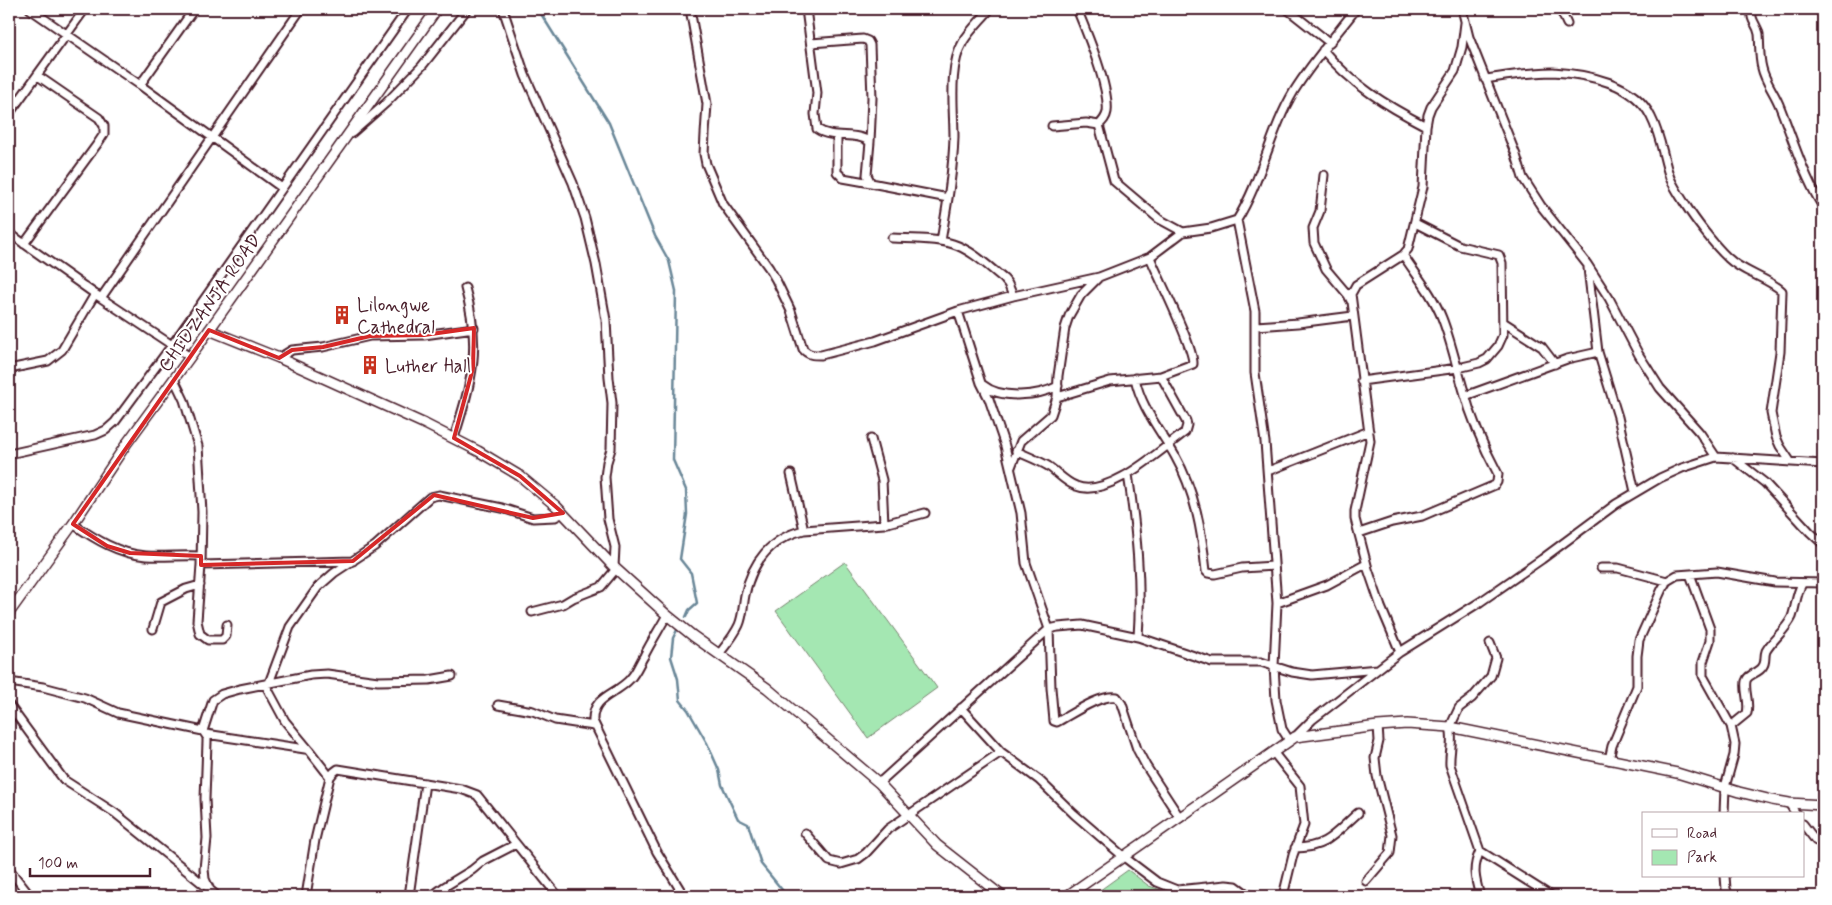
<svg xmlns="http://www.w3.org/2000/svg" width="1832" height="905" viewBox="0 0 1832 905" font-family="Mynerve,sans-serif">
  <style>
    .green { fill: #a4e7b2; stroke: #77836e }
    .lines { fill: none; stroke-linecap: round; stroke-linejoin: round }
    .stream { stroke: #6a8798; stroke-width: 2.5 }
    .minor-casing { stroke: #4a1f2b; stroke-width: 11 }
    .tertiary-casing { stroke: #4a1f2b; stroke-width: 12 }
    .minor { stroke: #fff; stroke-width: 7 }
    .tertiary { stroke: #fff; stroke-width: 9 }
    .marked { fill: none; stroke: #d62828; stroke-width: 4; stroke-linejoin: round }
    .labels { text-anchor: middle; stroke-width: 4; stroke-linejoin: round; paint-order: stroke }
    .street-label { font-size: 19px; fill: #4a1f2b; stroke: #fff }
    .poi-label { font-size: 19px; fill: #4a1f2b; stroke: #fff; text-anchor: start }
  </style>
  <rect width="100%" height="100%" fill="#fff"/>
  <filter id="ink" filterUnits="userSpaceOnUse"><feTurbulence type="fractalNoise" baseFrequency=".02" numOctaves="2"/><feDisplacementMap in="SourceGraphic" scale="10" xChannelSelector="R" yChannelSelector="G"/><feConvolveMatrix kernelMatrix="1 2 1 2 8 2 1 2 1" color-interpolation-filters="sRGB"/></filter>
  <g filter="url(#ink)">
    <path class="green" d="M845,562L937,688L868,738L776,611Z
      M1128,870L1149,886L1170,893L1201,889L1211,893L1237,892L1242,896H1092Z"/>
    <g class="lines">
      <path class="stream" d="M538,9L609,123L655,236L669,261L676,291L673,460L686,490L687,514L680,559L691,573L697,603L689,610L686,617
        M678,628L673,638L671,657L678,679L680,700L688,710L707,743L719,770L722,785L738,819L748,824L761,864L787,896"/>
      <g class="minor-casing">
        <path id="minor" d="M30,9L140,85L282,188
          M503,9L525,75L573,183L585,218L596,264L606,320L609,378L612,403L611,449L607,462L605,477L608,519L615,547L614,567
          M690,9L707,104L705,134L704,154L706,164L723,204L769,268L776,280L791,311L803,349C808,355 813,355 821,355L875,341L958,311L1013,296L1099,277L1150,257L1183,232L1211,228L1237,220C1262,180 1270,131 1294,91C1312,62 1335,36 1356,9
          M806,9L817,93L815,114L817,129C833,140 856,131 870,142L867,175L871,183L948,198
          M1287,9L1330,43
          M1462,9L1469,37L1516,155L1523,178L1541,206L1587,264L1609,298L1639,355L1660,388L1700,433L1716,457
          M1560,9L1567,24
          M1752,9C1750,22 1757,23 1759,34C1760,45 1759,57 1762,68C1765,82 1775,93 1780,107C1793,140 1802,171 1820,202L1823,205
          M811,43L863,39L868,41L870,45L872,98L870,142
          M1323,50C1351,84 1387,106 1426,126
          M1485,79C1507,76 1530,72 1553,72C1587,74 1635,83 1651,117C1661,136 1663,158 1670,178C1674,187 1680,196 1685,204C1695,220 1714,245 1728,258C1742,272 1768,278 1782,291L1780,352L1771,413L1776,437L1780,446L1790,461
          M140,85L194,9
          M9,114L85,9
          M1099,125L1114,181L1159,219L1183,232
          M1052,126L1086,123L1099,125C1103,121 1106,118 1107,112C1110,88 1087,33 1077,9
          M352,133L386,103L422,66L467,9
          M837,136V172L843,178L871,183
          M1324,175L1320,211L1313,228L1314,243L1326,269L1348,295L1351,301
          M1237,220L1255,311V373L1265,442L1277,603L1274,666L1276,700L1282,729L1289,740
          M9,233L95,294L190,357
          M892,238C911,239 935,238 953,244C972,250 989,267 1004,279L1008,284L1013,296
          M941,241C947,206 953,172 954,137C954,109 948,67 963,42C970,30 982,19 990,9
          M24,244L98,143L104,134V126L99,118L38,76
          M1588,268L1598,352L1618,417L1635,492
          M101,298L301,9
          M958,311L981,383L989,399L1005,446L1021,513L1026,563L1049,629L1051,688L1054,721L1057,722C1072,714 1100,694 1117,697L1122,704L1137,749L1146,766L1180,818
          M1503,322L1542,347L1555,364
          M1256,326L1298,323L1353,316
          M279,358L292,350L323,347L370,336L424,335L474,328
          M9,369L48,361L62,350L95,294
          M1135,378C1141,408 1161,431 1175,456C1195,491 1202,532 1206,571L1208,573L1215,574L1242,568L1274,566
          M174,379L184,400L198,446L202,512L201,565L197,621L200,634L208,640H222L226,636L227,625
          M1361,381L1458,368L1479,363L1487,359L1498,346L1503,335L1502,263L1499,255L1460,246L1415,223
          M983,385C1001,400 1039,396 1058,386
          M1465,396L1567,359L1598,352
          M1057,397L1110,381L1161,376L1193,364C1194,347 1158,277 1150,257
          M454,438C472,380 482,348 465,288
          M871,439L882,480L884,524
          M1016,451C1027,456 1038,460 1048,466C1057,472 1065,482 1076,486C1108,499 1160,450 1185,432L1187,425L1186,421L1161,376
          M9,454L95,435L106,430L115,422L172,345L408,9
          M1733,458L1765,483L1810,532L1823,544
          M1011,467L1021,441L1051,415L1057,397L1058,376L1065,328L1069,316L1081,295L1098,278
          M1268,471L1369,431
          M791,474L804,530
          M1128,474C1136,528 1142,582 1138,637
          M73,524C95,539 119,554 146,556C164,557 183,555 201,556
          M1359,533L1392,522L1422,516L1495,485L1497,482L1498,474C1483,446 1471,418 1463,388C1456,365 1451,341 1442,318C1433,295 1417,276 1403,255
          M201,565L353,561
          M1601,568H1618L1667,581
          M1690,574L1710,629V641L1703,662V676L1731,726L1735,744L1734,755L1725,787L1724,814
          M1277,603L1327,585L1366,564
          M532,612L563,604L573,598L601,587L616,569
          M667,615C660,628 651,642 644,656C639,664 636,673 630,679C616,695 592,696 593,721L657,852L684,896
          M153,629L161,602L186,589L200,585
          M1400,652L1381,607L1368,569L1355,519V511L1370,441L1351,294L1356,285L1403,255L1408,249L1423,187L1426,126L1428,115L1431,107L1455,71L1462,47L1465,23
          M719,654C726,645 734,636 739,625C743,616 743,605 745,595C752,562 771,538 804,530L884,524L925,513
          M9,682L43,687L85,698L118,713L203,731L207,737V742L205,799L207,838L204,869L205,879L210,890L217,896
          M269,683L290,627L318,587L334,573L375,546L430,497L439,495L502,508L533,518L555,517L563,513
          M265,684L285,721L309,750
          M9,705L64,780L115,813L208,888
          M498,705L533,711L555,720L594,726
          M961,708L1001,752L1039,780L1074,814L1124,857L1157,882L1177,890L1226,885L1236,886L1247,894L1254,896
          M1731,726L1747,713C1750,702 1744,692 1746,681C1748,673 1759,674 1763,666C1766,662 1764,656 1766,651C1773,639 1786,630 1792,617C1796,606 1796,594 1802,584
          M203,731L213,700L222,694L240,689L311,675L327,674L378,681L429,680L452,676
          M206,734L305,749L309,750L330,777
          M1295,737L1312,720L1400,652L1480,602L1542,559L1616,504L1660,478L1682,468L1716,457L1823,464
          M1273,752L1300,786L1304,825L1293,855L1283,896
          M1609,760L1612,746L1637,686V656L1639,640L1662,589L1667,581L1677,575L1717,572L1775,582L1823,583
          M879,783L1049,629L1058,627L1082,625L1138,637L1212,662H1261L1292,672L1312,675L1378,669
          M1789,803L1796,814
          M1803,824L1816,841H1820L1823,834
          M805,833L829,861L841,864L858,859L866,853L888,829L1001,752
          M1295,848C1327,848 1336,832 1358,813
          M1480,851L1551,896
          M9,869L30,896
          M1725,876L1726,889L1729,896
          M1366,881L1390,853L1392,835L1377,776L1375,758L1379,741L1378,726
          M306,896L315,840L330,777L334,772L338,769L461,789L477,795L558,896
          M409,896L425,783
          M432,896L444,887L472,870L483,861L516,844
          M1480,896C1475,879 1472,868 1480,851L1450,765C1449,752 1454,740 1450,727L1459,708L1472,698L1491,676L1496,658L1490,643"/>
      </g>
      <g class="tertiary-casing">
        <path id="tertiary" d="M209,330L279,358L425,424L478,451L520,476L556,506L614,567L667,615L693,636L767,688L879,783L937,845L1002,896
          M9,613L73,524L127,443L190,357L437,9
          M1067,896L1295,737L1378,726L1407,724L1450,727L1677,773L1739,792L1772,800L1789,803L1823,805"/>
      </g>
      <use href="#minor" class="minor"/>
      <use href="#tertiary" class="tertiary"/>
    </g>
  </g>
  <path class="marked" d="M474,328L473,368L454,438L520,476L563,513L533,518L434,495L353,561L201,565V556L130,553L107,546L73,524L209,330L279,358L292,350L323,347L370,336L424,335Z"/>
  <defs>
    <g id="building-bare" transform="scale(1.5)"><path d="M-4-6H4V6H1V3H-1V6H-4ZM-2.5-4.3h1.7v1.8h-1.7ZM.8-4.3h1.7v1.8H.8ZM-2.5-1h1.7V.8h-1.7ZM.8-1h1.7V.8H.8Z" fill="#c8321e" stroke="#fff" stroke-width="2.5" paint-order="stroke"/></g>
  </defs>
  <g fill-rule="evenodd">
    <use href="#building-bare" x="342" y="315"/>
    <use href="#building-bare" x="370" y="365"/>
  </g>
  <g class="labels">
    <g class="street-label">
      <text transform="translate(209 302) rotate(-55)" y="7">CHIDZANJA ROAD</text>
    </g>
    <g class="poi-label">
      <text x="357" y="311">Lilongwe<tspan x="357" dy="22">Cathedral</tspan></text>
      <text x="385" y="372">Luther Hall</text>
    </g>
  </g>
  <rect width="1832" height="905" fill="none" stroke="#fff" stroke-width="30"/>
  <rect x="15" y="15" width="1802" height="875" fill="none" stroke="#4a1f2b" stroke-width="2" filter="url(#ink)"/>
  <rect x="1642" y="812" width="162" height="65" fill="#ffffff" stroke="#b7a5aa"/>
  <rect x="1652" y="829" width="25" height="8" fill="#ffffff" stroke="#b7a5aa"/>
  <text x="1687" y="838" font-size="15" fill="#4a1f2b">Road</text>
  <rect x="1652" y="850" width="25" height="15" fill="#a4e7b2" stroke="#b7a5aa"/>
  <text x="1687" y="862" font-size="15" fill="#4a1f2b">Park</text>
  <path d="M30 868v8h120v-8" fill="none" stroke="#4a1f2b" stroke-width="2.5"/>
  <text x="38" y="868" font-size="15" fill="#4a1f2b" stroke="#ffffff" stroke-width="4" paint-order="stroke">100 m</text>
</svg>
